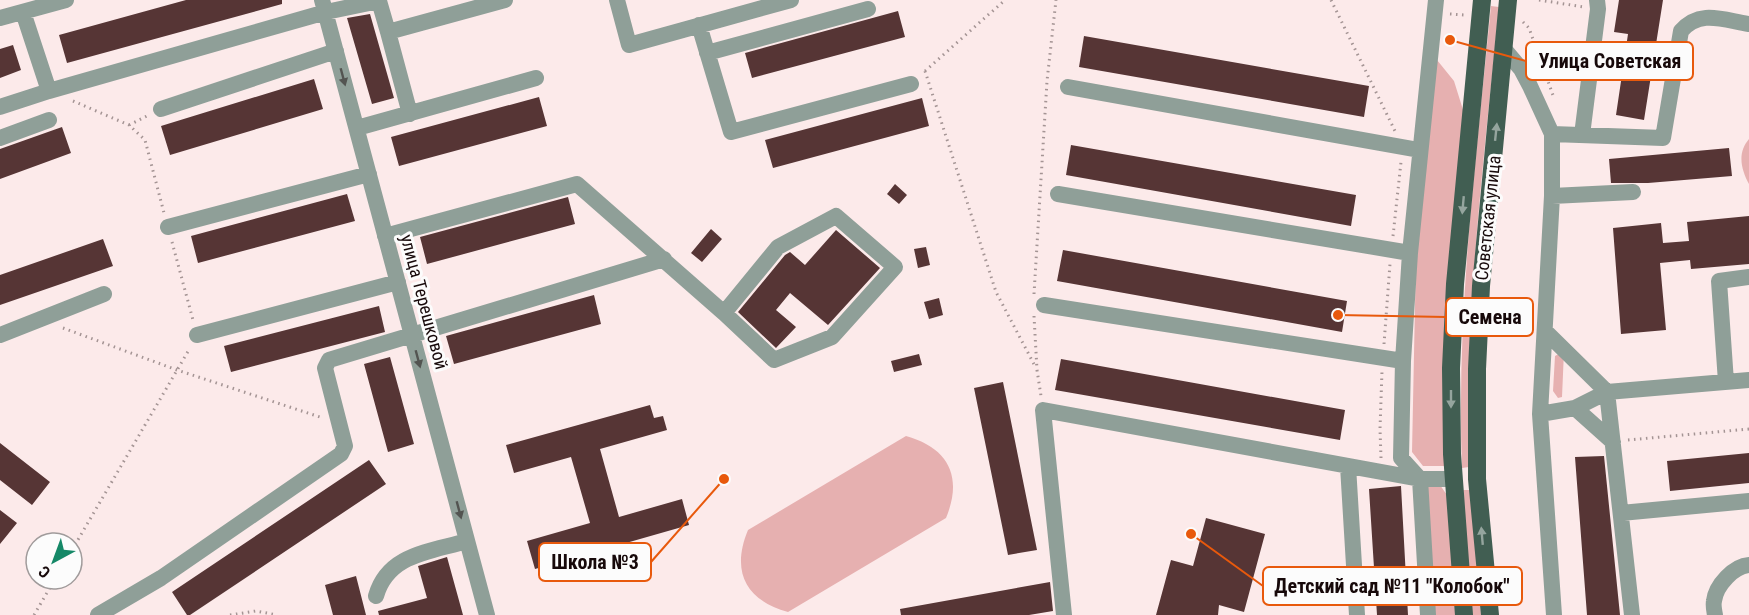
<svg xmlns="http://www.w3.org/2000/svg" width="1749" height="615" viewBox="0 0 1749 615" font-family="'Roboto Condensed',sans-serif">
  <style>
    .green { fill: #e6b0b0 }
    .building { fill: #563535 }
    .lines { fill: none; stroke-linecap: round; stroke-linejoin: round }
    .path { stroke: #a49494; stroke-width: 3; stroke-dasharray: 1.5 4.5; stroke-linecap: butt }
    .minor { stroke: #8f9f98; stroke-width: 16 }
    .major { stroke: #415e52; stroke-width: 18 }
    .oneway { fill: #535451 }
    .oneway2 { fill: #95a59e }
    .labels { text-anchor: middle; stroke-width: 6; stroke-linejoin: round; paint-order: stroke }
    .street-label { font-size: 18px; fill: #17090a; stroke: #fcfcfc }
    .leader { fill: none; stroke: #e8590c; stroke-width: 2 }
    .callout-dot { fill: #e8590c; stroke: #fcfcfc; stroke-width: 2 }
    .callout { fill: #fcfcfc; stroke: #e8590c; stroke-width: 2 }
    .callout-label { font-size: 20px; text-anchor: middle; font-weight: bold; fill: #17090a }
  </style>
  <rect width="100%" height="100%" fill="#fceaea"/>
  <path class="green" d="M1491,6L1499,7C1484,160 1464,313 1469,467L1462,468C1456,313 1476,160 1491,6Z
    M1437,60L1454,81L1464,113L1446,466H1423L1412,452L1416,256Z
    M1749,139V184C1741,169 1737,153 1749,139Z
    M1564,351L1562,397L1558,398L1553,391L1555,356Z
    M906,436C949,448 963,477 946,518L788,612C745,600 731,571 748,530Z
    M1440,485L1449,498L1459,615H1433L1425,486Z
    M1462,490H1472L1481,615H1472Z"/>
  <path class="building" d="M186,0H282V4L67,63L59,35Z
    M1619,0H1663L1644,120L1616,115L1628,34L1614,32Z
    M898,11L905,37L752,78L745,53Z
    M370,14L394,98L372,104L347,18Z
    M1084,36L1369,86L1364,117L1079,67Z
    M13,45L21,70L0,78V49Z
    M314,79L323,109L170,155L161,126Z
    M539,97L547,126L399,166L391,137Z
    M922,98L929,126L773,168L765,140Z
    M62,127L71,153L0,179V149Z
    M1071,145L1356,195L1351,226L1066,175Z
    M1729,148L1732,176L1648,183H1611L1609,159Z
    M895,184L907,195L899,204L887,194Z
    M347,194L355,221L198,263L191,236Z
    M568,197L575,224L427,264L420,237Z
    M1749,216V264L1691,269L1690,260L1660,263L1666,330L1621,334L1613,228L1661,223L1663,243L1689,241L1687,222Z
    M711,229L722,239L702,262L691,253Z
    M836,230L880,268L828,325L790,293L776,310L796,327L776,348L738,312L785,255L790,252L805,265Z
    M103,239L113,266L0,305V275Z
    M926,247L930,265L918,268L914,249Z
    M1063,250L1347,301L1342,332L1057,281Z
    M594,295L601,324L454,364L446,336Z
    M939,298L943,315L929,319L924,302Z
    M379,306L385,332L231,372L224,346Z
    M919,354L922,365L894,372L891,361Z
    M390,357L414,444L388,452L364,364Z
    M1061,359L1345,410L1340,440L1055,390Z
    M1003,382L1037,550L1008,555L974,388Z
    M650,405L654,418L663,416L667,430L600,449L619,517L682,499L689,525L535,569L527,541L590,523L571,457L514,473L506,445Z
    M0,443L50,482L32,505L0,480Z
    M1749,453V483L1670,491L1667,461Z
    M1604,456L1620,615H1587L1575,457Z
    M369,460L386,484L190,615H187L172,592Z
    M1401,486L1408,615H1377L1369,489Z
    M0,510L17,523L0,544Z
    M1206,518L1265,534L1244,612L1219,605L1218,615H1156L1171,560L1193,566Z
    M447,557L463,615H379L378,611L427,598L418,566Z
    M356,576L366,615H333L325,585Z
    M1050,582L1053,611L1029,615H901L900,609Z"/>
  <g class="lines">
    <path class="path" d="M1331,0L1395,131
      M1539,0L1584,7
      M1450,14L1464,15
      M1523,22L1529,28L1554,98
      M925,71L996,292L1036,368
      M925,71L1005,0
      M73,101L129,125L145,140L164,213
      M129,125L149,115
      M1393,236L1401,162
      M172,242L193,320
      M1034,294L1047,81L1056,0
      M1034,316L1037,370L1041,396
      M63,328L177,370L323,418
      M1384,344L1390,264
      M1628,440L1749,429
      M1381,458L1380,429L1382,371
      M72,550L190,348
      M34,615L55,579
      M230,615L256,611L277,615"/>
    <path class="minor" d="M322,0L487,615
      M617,0L629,45L791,0
      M23,12L49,91L326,12L379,1L388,32
      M0,18L66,0
      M699,25L731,132L911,84
      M1504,49L1521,69L1530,86L1552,134V196L1540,414L1554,615
      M707,53L868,9
      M1068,87L1419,150
      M0,107L49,91
      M161,109L336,51
      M410,114L388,32L505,0
      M357,128L536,78
      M1552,134L1663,138L1681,31C1700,9 1723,20 1749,24
      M1582,135L1598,9L1597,0
      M0,138L49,120
      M1058,194L1410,253
      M1552,196L1633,192
      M168,227L369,174
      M385,236L577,184L724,313L778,247L836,216L895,267L832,337L774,360L724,313
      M1044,305L1403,361
      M1545,331L1607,392L1632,615
      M0,335L104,294
      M197,335L398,282
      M1726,382L1719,281L1749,277
      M1575,408L1613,442
      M1540,414L1575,408L1607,392L1749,380
      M1348,466L1357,615
      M1621,513L1749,501
      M376,596C388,554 430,552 467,541
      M98,615L161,578L341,454L345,446L325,368L329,360L664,259
      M1064,615L1043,410L1420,479H1453
      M1428,615L1420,479L1401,458L1403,361L1410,253L1436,0
      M1715,615C1714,610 1713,605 1714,601C1716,585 1734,566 1749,565"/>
    <path class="major" d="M1464,615L1452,454L1451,368L1455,284L1482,0
      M1490,615L1477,479V369L1481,286L1508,0"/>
  </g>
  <defs><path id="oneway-solid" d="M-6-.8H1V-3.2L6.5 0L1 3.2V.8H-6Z" transform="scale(1.5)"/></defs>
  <g class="oneway">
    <use href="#oneway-solid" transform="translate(343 77) rotate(75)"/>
    <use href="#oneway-solid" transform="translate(418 359) rotate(75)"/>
    <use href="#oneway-solid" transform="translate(459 510) rotate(75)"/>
  </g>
  <g class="oneway2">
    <use href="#oneway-solid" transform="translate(1496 132) rotate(-84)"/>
    <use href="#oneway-solid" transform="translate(1463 205) rotate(95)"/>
    <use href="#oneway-solid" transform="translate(1451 399) rotate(90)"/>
    <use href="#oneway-solid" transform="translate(1482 536) rotate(-95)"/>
  </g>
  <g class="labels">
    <g class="street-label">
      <text transform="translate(1488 218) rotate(-84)" y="6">Советская улица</text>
      <text transform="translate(424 302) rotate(75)" y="6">улица Терешковой</text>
    </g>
  </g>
  <path class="leader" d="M1450 40L1526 61M1338 315L1446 317M724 479L651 562M1191 534L1263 586"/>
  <g class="callout-dot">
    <circle cx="1450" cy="40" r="6"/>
    <circle cx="1338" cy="315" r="6"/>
    <circle cx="724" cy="479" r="6"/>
    <circle cx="1191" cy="534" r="6"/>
  </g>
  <g class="callout">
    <rect x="1526" y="42" width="167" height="38" rx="6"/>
    <rect x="1446" y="298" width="87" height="38" rx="6"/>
    <rect x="539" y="543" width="112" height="38" rx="6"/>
    <rect x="1263" y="567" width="259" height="38" rx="6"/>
  </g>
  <g class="callout-label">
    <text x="1610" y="68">Улица Советская</text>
    <text x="1490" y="324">Семена</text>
    <text x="595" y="569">Школа №3</text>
    <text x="1392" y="593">Детский сад №11 "Колобок"</text>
  </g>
  <g transform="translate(54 561) rotate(221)"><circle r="28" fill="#fcfcfc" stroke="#a09b9b" stroke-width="1.5"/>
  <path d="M0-4.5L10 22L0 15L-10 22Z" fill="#158867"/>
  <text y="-9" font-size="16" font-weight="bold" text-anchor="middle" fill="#17090a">С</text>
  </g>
</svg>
